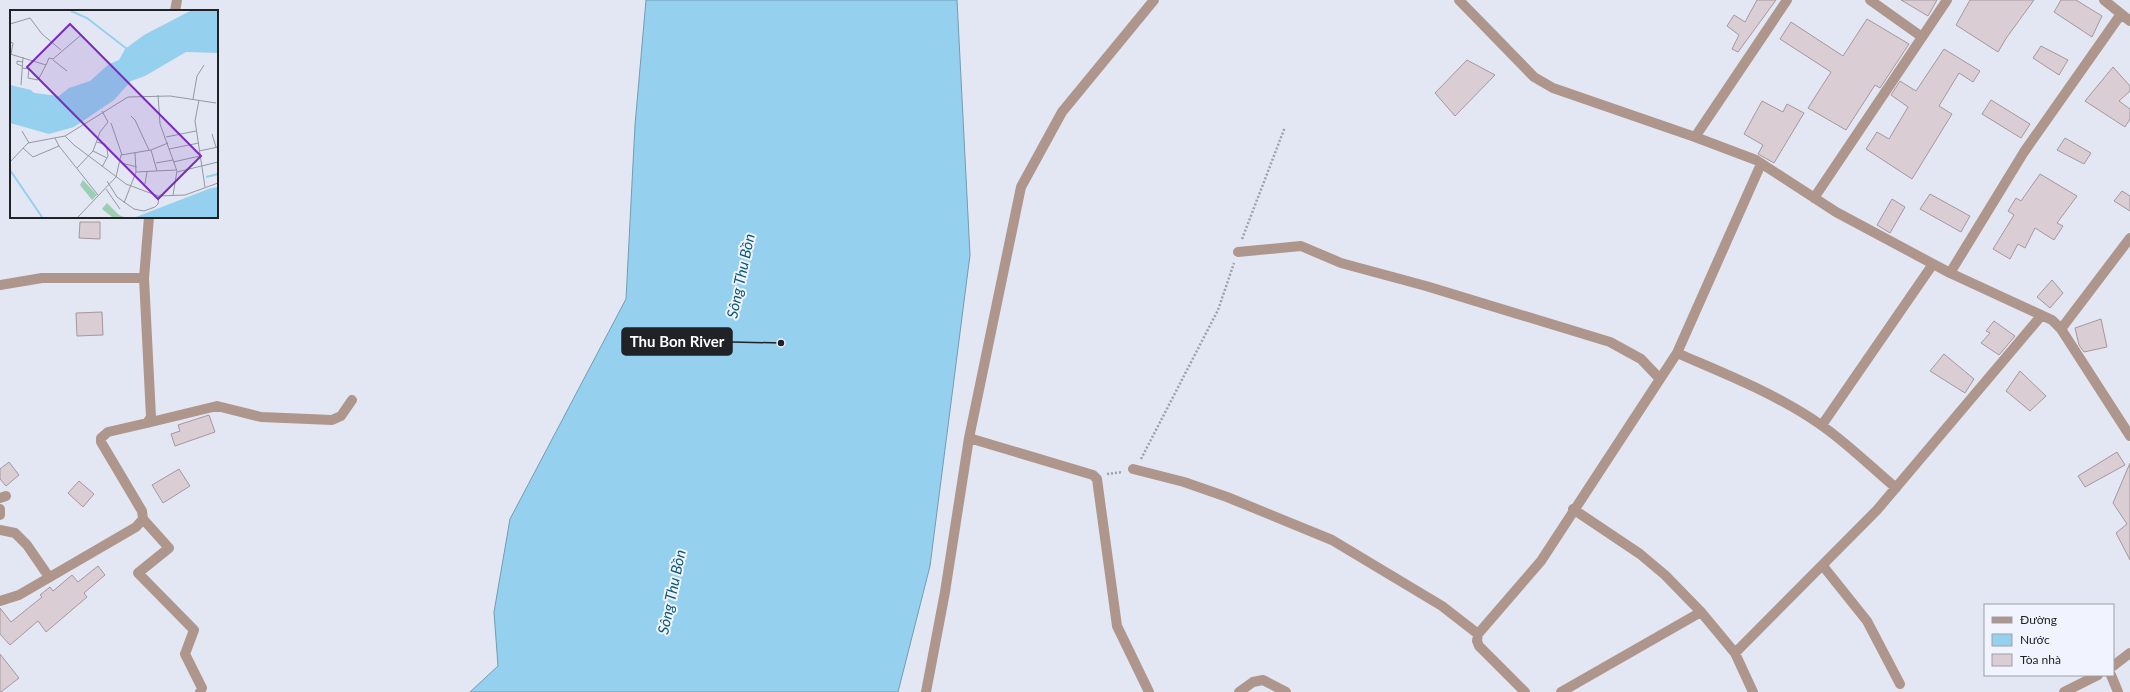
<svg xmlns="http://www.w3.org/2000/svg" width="2130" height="692" viewBox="0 0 2130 692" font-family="Lato,sans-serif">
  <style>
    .water { fill: #95d0ee; stroke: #729cb2 }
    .building { fill: #dacdd3; stroke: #a4989e }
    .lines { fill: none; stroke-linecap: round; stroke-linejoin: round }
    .path { stroke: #9ea1aa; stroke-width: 2.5; stroke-dasharray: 2 2; stroke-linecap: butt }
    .street { stroke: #af968c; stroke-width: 10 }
    .labels { text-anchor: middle; stroke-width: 4; stroke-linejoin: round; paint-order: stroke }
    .water-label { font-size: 15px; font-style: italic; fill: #085774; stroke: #f1f4fe }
    .inset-river { fill: none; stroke: #95d0ee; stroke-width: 2 }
    .inset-road { fill: none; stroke: #9598a1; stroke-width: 1 }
    .view { fill: #7b2cbf; fill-opacity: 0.15; stroke: #7b2cbf; stroke-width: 2 }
    .inset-edge { fill: none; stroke: #212226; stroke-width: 2 }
    .leader { fill: none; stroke: #212226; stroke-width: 1.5 }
    .callout-dot { fill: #212226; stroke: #f1f4fe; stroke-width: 1.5 }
    .callout { fill: #212226; stroke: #212226; stroke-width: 1.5 }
    .callout-label { font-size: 15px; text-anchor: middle; font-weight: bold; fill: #fff }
  </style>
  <rect width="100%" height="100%" fill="#e3e7f3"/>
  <path class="water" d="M646,0H957L970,255L930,566L898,692H470L498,666L494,612L510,519L626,299L635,125Z"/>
  <path class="building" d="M1757,0H1776L1738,52L1732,49L1739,35L1727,26L1734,15L1745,22Z
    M1901,0H1937L1928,16Z
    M1970,0H2034L2007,37L1998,52L1956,25Z
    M2061,0H2076L2102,16L2092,37L2054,12Z
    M1867,19L1909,44L1880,88L1875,85L1846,130L1808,108L1831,72L1780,39L1791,22L1843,56Z
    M2041,46L2068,60L2059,75L2033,58Z
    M1944,49L1980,71L1973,82L1959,73L1939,106L1952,114L1912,179L1866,149L1877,132L1889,139L1908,107L1891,95L1900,81L1916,91Z
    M1467,60L1495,75L1455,116L1435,93Z
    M2113,67L2130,86V91L2119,101L2130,109V119L2125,127L2085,101Z
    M1991,100L2030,124L2021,138L1982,114Z
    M1762,101L1783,112L1787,104L1804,113L1774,163L1758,154L1763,145L1744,134Z
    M2065,138L2091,153L2084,164L2057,150Z
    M2040,174L2077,196L2057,223L2063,226L2054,240L2035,228L2025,248L2018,244L2010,259L1993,249L2014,215L2008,211L2016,198L2021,201Z
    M2122,191L2130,196V211L2114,201Z
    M1930,194L1970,216L1961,232L1920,209Z
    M1892,199L1905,207L1890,233L1877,225Z
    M80,222H100V239L79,238Z
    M2052,280L2063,293L2050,308L2037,297Z
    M102,312L103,335L77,336L76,313Z
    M2101,319L2107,347L2084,352L2079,345L2075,328Z
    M1994,321L2015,336L1999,355L1981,343L1990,333L1986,331Z
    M1944,354L1974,379L1965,393L1930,371Z
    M2020,371L2046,396L2030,411L2006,391Z
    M209,415L215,432L175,446L171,434L180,431L178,425Z
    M2117,452L2125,465L2085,487L2078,476Z
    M9,462L19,475L6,486L0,479V469Z
    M2130,463V560L2116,533L2127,524L2113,503Z
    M179,469L190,486L163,503L152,485Z
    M79,481L94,494L83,507L68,493Z
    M98,566L105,575L84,593L87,597L46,632L38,621L10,645L0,634V608L11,622L42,597L40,595L50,587L53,591L72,575L78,582Z
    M0,654L19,678L1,692H0Z"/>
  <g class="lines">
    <path class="path" d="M1242,239L1285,127
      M1141,459L1218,310L1234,263
      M1107,474L1122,472"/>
    <path class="street" d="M1459,0L1534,77L1553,88L1695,137L1756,160L1836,212L1950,273L2052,320L2061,329L2130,436
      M1870,0L1922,37
      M2104,0L2130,21
      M175,11L177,0
      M1695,137L1787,0
      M1814,198L1947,0
      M1238,252L1301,246L1341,263L1426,286L1610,342L1641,359L1660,379
      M1950,273L2024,152L2121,14
      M0,285L42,278H144
      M2061,329L2130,238
      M1677,353C1725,374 1777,394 1821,425C1847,443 1871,467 1896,488
      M147,423L217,406L261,417L332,420L341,416L352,400
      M1822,425L1933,264
      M969,438L1093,475L1097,479L1117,626L1149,692
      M1133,469L1184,482L1227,497L1332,540L1442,606L1478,634
      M0,498L6,496
      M0,509V515
      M1573,509L1640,554L1665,575L1701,612L1735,653L1753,692
      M143,519L169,548L138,573L194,630L185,654L202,688L200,692
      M0,530L15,533L27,545L49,577
      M1823,566L1867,621L1900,684
      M0,601L19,595L136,527L143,519L142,511L101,442V438L108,432L147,423L151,417L144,278L149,217
      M1735,653L1877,510L2041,316
      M2113,666L2130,653
      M2111,675L2118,692
      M926,692L945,592L969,438L1021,187L1062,112L1154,0
      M1239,692L1253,682L1263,680L1286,692
      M1525,692L1479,646L1477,641L1478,634L1541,561L1677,353L1761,164
      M1561,692L1701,612
      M2064,692L2098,675"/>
  </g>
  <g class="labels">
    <g class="water-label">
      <text transform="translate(741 276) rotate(-78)" y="5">Sông Thu Bồn</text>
      <text transform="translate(672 592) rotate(-78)" y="5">Sông Thu Bồn</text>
    </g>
  </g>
  <g transform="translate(10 10)">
    <rect width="208" height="208" fill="#e3e7f3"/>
    <path d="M73,170L87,185L82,190L70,175ZM97,193L109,205L114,207H102L92,199Z" fill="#9bceb3"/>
    <path d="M180,1H208V43L176,42L135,66L121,71L104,90L64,117L39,124L0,113V75L21,80L24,83L49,86L59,78L80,71L99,54L109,50L115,39L134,25ZM208,177V207H126L201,178Z" fill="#95d0ee"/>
    <path class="inset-river" d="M61,1L77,8L117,39M0,160L32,207M196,167L208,164"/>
    <path class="inset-road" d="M0,14L20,8L32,24L51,40M0,32L3,33L1,44M0,44L36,55L39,48L43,49L71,25M43,50L57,61M12,56L7,54V51L13,52M12,58L19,59L18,68L28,70L36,55M11,75L13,47M148,85L150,114L167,161L163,185M183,89L187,66L194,55M189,90L185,111L195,177M121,106L125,110L139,140M101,113L112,145M12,121L19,133M202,124L206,137M55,126L64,135L116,174L148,186L175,185L208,173M156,127L186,121M45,128L49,136L88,185M86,132L95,134L97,139L98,146L92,157M13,138L23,147L49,136M159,139L189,133M141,140L147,161M83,141L97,148M189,141L208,137M0,152L18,133L55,126L118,87L160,86L206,93M163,152L190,146M111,153L127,157M146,153L163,150M67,158L83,141L90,122L98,112L92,101M126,162L166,160M167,162L208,152M97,171L107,187L124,199L134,201L145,197L148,194L149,186M135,174L137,162M96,179L110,199M114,193L126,162L125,143M68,207L106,167L111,145L141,140L158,133"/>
    <path class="view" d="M60,14L191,146L148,189L17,57Z"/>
    <rect width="208" height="208" class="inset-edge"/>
  </g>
  <path class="leader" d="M781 343L732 342"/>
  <circle class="callout-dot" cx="781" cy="343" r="4"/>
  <rect class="callout" x="622" y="328" width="110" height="27" rx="4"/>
  <g class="callout-label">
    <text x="677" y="347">Thu Bon River</text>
  </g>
  <rect x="1984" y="604" width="130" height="72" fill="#f1f4fe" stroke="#9ea0a8"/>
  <rect x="1992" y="617" width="20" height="6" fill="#af968c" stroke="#9ea0a8"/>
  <text x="2020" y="624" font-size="12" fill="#212226">Đường</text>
  <rect x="1992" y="634" width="20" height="12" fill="#95d0ee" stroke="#9ea0a8"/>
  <text x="2020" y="644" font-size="12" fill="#212226">Nước</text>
  <rect x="1992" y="654" width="20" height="12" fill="#dacdd3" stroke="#9ea0a8"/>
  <text x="2020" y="664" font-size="12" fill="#212226">Tòa nhà</text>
</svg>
